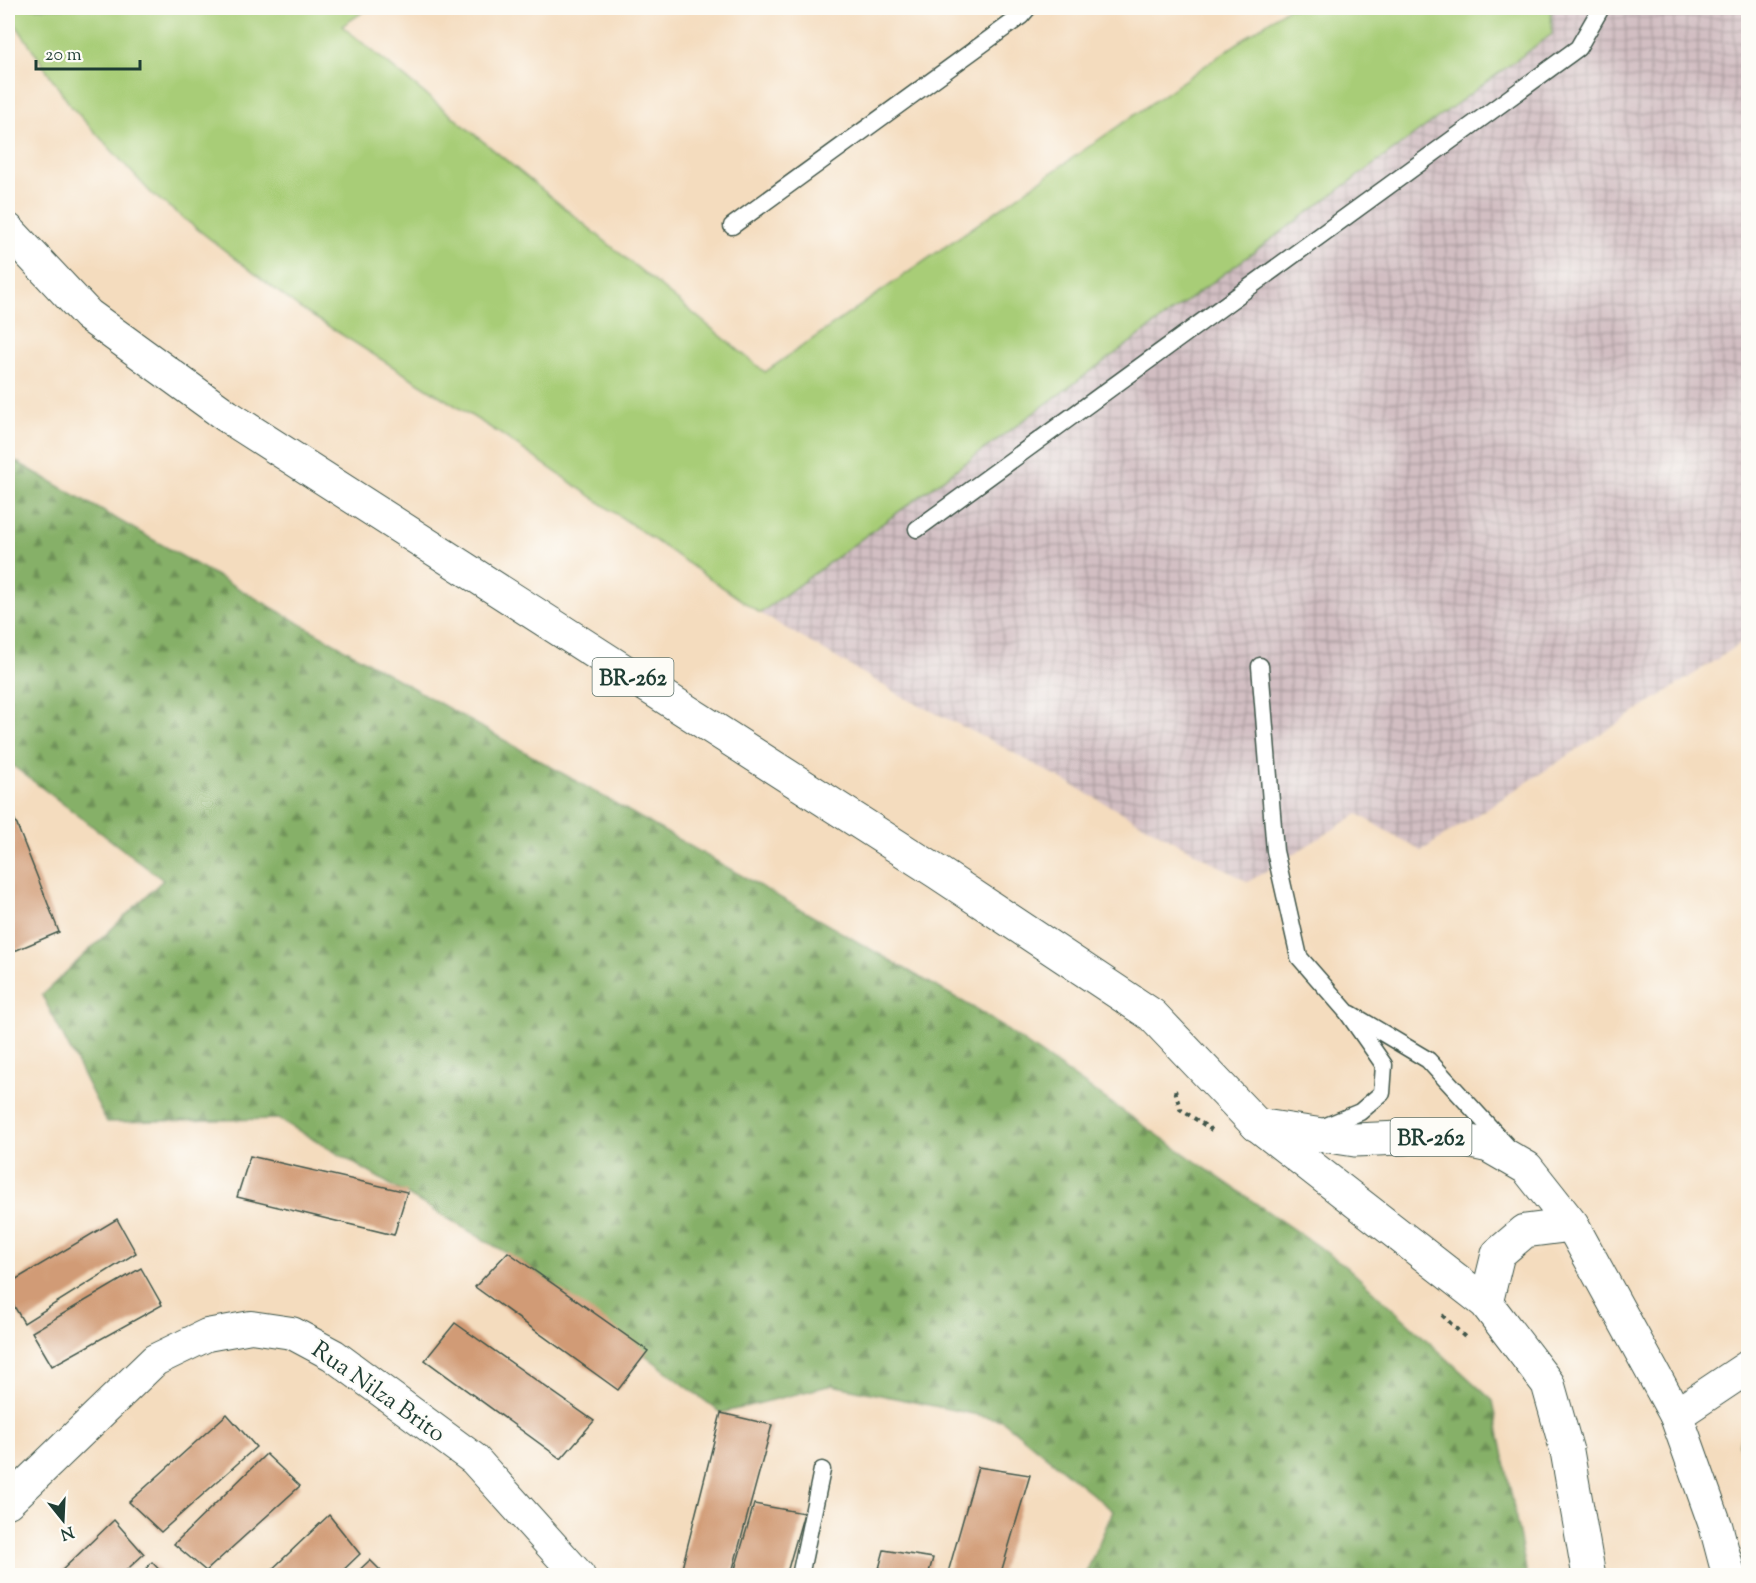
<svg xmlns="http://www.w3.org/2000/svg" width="1756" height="1583" viewBox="0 0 1756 1583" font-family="'Sorts Mill Goudy',serif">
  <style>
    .industrial { fill: url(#industrial-grid) }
    .grass { fill: #a8cd77; stroke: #648556; stroke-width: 1.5 }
    .forest { fill: url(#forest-firs); stroke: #52764e; stroke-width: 1.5 }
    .building { fill: #d19b76 }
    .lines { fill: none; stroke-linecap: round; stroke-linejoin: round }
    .service-casing { stroke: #3f5549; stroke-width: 19 }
    .minor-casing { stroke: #3f5549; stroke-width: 34 }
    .tertiary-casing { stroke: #3f5549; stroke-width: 35 }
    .primary-casing { stroke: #3f5549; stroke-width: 35 }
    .trunk-casing { stroke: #3f5549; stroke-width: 35 }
    .path { stroke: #3f5549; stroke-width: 4; stroke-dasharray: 4.5 4.5; stroke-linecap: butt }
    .service { stroke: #fff; stroke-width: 16 }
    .minor { stroke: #fff; stroke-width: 32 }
    .tertiary { stroke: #fff; stroke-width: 33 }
    .primary { stroke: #fff; stroke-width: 33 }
    .trunk { stroke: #fff; stroke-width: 33 }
    .labels { text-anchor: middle; stroke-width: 4.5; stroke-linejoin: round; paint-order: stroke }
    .shield { fill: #fdfcf7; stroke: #62766e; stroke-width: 1.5 }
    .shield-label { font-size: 22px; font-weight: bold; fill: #1f3d34 }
    .street-label { font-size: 24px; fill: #1f3d34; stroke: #fdfcf7 }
  </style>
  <defs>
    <pattern id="industrial-grid" width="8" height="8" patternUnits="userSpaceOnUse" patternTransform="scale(1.5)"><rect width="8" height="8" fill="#d2bec2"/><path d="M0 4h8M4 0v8" fill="none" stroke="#aa9c9e"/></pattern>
    <pattern id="forest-firs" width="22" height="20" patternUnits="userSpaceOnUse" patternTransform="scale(1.5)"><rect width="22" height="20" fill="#86b068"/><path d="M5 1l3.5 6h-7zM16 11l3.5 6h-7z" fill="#6d9056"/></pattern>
  </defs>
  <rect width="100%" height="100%" fill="#fdfcf7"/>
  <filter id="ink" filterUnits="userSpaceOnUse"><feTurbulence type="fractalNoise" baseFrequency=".0167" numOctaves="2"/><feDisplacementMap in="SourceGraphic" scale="12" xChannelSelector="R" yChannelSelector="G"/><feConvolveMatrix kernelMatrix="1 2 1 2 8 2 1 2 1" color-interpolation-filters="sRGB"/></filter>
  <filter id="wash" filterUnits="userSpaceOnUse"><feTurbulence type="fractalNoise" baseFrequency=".008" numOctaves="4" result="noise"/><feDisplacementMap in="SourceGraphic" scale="24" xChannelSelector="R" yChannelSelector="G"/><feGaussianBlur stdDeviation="1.35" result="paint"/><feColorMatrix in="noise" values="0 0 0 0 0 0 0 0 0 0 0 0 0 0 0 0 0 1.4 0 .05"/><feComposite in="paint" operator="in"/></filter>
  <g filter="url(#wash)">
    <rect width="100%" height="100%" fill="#f4dcbe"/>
    <path class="industrial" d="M1551,8H1748V639L1421,851L1358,814L1248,882L992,741L903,697L760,613L1552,34Z"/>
    <path class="grass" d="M8,8H369L342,26L765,372L1288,8H1551L1552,34L760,613L499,433L299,308L151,193L70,105L8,13Z"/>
    <path class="forest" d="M8,457L979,1011L1346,1266L1493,1401L1527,1575H1085L1113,1511L1002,1420L832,1385L721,1413L530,1267L279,1119L107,1122L42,995L163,880L8,762Z
      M1748,1409V1480L1739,1444Z"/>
    <g id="blocks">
      <path class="building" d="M15,820L59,932L12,952L8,940V823Z
        M250,1156L407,1192L394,1235L237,1197Z
        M117,1219L136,1253L24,1323L8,1296V1284Z
        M508,1252L648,1351L618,1390L475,1287Z
        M141,1268L162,1305L52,1366L32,1332Z
        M455,1323L594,1421L561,1459L425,1360Z
        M721,1413L772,1425L731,1576H680Z
        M227,1414L256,1447L161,1532L129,1502Z
        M266,1454L300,1486L206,1571L174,1544Z
        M978,1467L1030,1475L1000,1576H947Z
        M754,1504L804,1513L786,1576H733Z
        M329,1515L360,1554L337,1576H265Z
        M114,1520L144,1554L120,1576H56Z
        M884,1550L933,1558L928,1576H877Z
        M370,1560L386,1576H353Z
        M152,1562L165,1576H139Z"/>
    </g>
  </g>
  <g filter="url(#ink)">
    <use href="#blocks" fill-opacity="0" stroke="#3f5549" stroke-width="1.5"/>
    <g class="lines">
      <g class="service-casing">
        <path id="service" d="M732,226L1021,16L1028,8
          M917,529L1578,48L1601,8
          M1260,666L1275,851L1299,957L1347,1012L1384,1065L1382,1093L1360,1112L1319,1129
          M1351,1014L1428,1060L1506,1145
          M800,1576L822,1470"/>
      </g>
      <g class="minor-casing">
        <path id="minor" d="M8,1502L155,1360L207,1335L251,1327L292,1333L333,1355L474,1459L579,1576"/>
      </g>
      <g class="tertiary-casing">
        <path id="tertiary" d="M1676,1415L1748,1367"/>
      </g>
      <g class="primary-casing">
        <path id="primary" d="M8,230L88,315L227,416L937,872L1152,1015L1257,1125"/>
      </g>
      <g class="trunk-casing">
        <path id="trunk" d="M1257,1125L1355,1140L1444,1136L1489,1146L1527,1168L1572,1225L1676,1415L1716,1527L1729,1576
          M1259,1126L1486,1303L1548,1384L1567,1451L1589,1576
          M1486,1303L1498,1254L1525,1231L1572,1225"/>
      </g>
      <path class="path" d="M1175,1090L1180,1109L1212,1130
        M1442,1315L1467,1339"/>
      <use href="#service" class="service"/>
      <use href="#minor" class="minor"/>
      <use href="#tertiary" class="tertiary"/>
      <use href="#primary" class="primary"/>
      <use href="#trunk" class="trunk"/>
    </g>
  </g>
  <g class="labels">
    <g class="shield">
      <rect x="592.5" y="658" width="81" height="38" rx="4.5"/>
      <rect x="1390.5" y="1118" width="81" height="38" rx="4.5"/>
    </g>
    <g class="shield-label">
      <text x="633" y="685">BR-262</text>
      <text x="1431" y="1145">BR-262</text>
    </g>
    <g class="street-label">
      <text transform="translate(379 1391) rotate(35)" y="8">Rua Nilza Brito</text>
    </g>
  </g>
  <rect width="1756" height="1583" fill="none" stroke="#fdfcf7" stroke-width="30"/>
  <g transform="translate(63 1520) rotate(162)" stroke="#fdfcf7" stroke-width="4.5" paint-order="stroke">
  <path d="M0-4.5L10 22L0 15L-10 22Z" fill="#1f3d34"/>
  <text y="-9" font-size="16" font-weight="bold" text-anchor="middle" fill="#1f3d34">N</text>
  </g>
  <path d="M36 60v9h104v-9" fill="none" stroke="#1f3d34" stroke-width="3"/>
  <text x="45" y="60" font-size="18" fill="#1f3d34" stroke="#fdfcf7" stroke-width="4.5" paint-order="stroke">20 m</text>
</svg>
